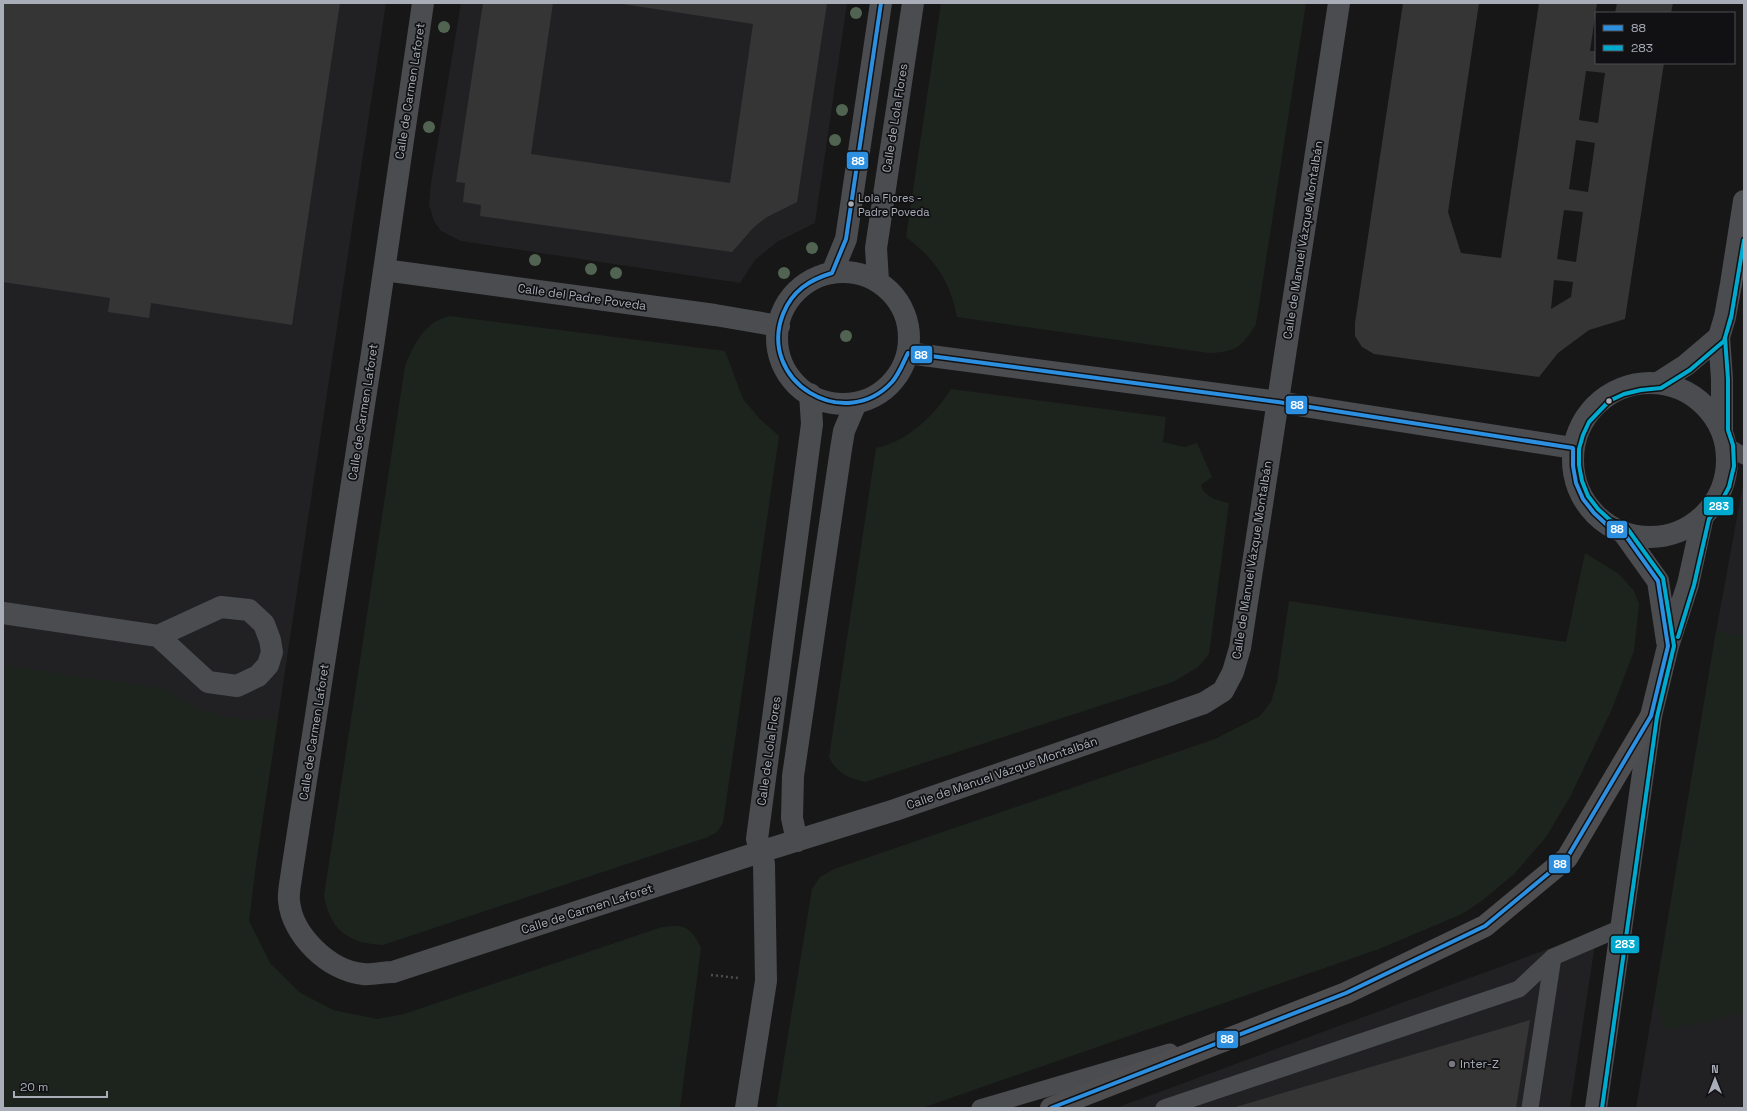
<svg xmlns="http://www.w3.org/2000/svg" width="1747" height="1111" viewBox="0 0 1747 1111" font-family="'Space Grotesk',sans-serif">
  <style>
    .built { fill: #212123 }
    .green { fill: #1d241e }
    .building { fill: #353536; fill-rule: evenodd }
    .lines { fill: none; stroke-linecap: round; stroke-linejoin: round }
    .path { stroke: #4d4e52; stroke-width: 2.5; stroke-dasharray: 2 3; stroke-linecap: butt }
    .service { stroke: #4b4c50; stroke-width: 17 }
    .minor { stroke: #4b4c50; stroke-width: 22 }
    .tertiary { stroke: #4b4c50; stroke-width: 22 }
    .motorway { stroke: #4e4e51; stroke-width: 22 }
    .bus-1-casing { stroke: #111113; stroke-width: 7 }
    .bus-2-casing { stroke: #111113; stroke-width: 7 }
    .bus-1 { stroke: #2d8fdf; stroke-width: 4 }
    .bus-2 { stroke: #00a9ce; stroke-width: 4 }
    .tree { fill: #506451 }
    .bus-dot { fill: #a8adb8; stroke: #111113; stroke-width: 1.5 }
    .poi-dot { fill: #757880; stroke: #111113; stroke-width: 1.5 }
    .labels { text-anchor: middle; stroke-width: 3.5; stroke-linejoin: round; paint-order: stroke }
    .bus-label { font-size: 11px; fill: #a8adb8; stroke: #111113; text-anchor: start }
    .street-label { font-size: 12px; fill: #a8adb8; stroke: #111113 }
    .poi-label { font-size: 12px; fill: #a8adb8; stroke: #111113; text-anchor: start }
    .line-badge { stroke: #111113; stroke-width: 1.5 }
    .badge-label { font-size: 11px; text-anchor: middle; font-weight: bold; fill: #fff }
  </style>
  <rect width="100%" height="100%" fill="#171717"/>
  <path class="built" d="M3,3H386L256,863L226,1108H3Z
    M461,3H847L815,223L777,242L755,260L740,283L461,241L441,231L434,221L429,205L431,183Z
    M1744,479V1108H1636L1716,632Z
    M1597,931L1570,1108H1116Z"/>
  <path class="green" d="M941,3H1306L1256,324C1242,347 1236,352 1209,353L957,317C950,281 935,259 906,237Z
    M450,316L725,351L743,399L760,419L779,436L723,823L717,832L708,837L383,945C348,943 331,931 324,896L405,366C414,344 425,321 450,316Z
    M951,389L1166,417L1163,442L1184,447L1197,443L1212,477L1201,485C1205,498 1217,500 1229,503L1209,654L1198,667L1173,682L865,782C848,778 837,773 829,757L876,448C908,441 934,416 951,389Z
    M1585,553L1619,574L1634,591L1639,604L1634,651L1612,709L1570,797L1546,837L1514,874L1483,900L1462,914L1379,949L922,1108H776L812,889L820,877L834,869L1215,739L1260,716L1271,702L1277,682L1289,601L1566,642Z
    M1716,632L1744,636V1013L1665,1030L1655,997Z
    M3,665L166,689L195,708L221,716L253,720L278,718L256,863L249,921L270,963L299,992L333,1010L377,1019L404,1014L662,927C685,924 691,927 701,948L680,1108H3Z"/>
  <path class="building" d="M3,3H340L292,325L151,303L149,318L108,312L110,298L3,282Z
    M483,3H553L531,154L730,183L753,24L616,3H827L797,202L767,217L754,227L732,252L480,216L481,205L463,202L465,183L456,182Z
    M1403,3H1479L1448,212L1461,253L1501,258L1539,3H1597L1590,51H1596V63H1664L1625,319L1589,330L1558,353L1539,377L1374,354L1362,347L1355,336V323ZM1586,71L1605,73L1598,123L1579,120ZM1576,140L1595,143L1588,192L1569,189ZM1564,210L1583,212L1576,262L1557,259ZM1554,280L1573,282L1571,297L1551,309Z
    M1617,3H1673L1671,13H1615Z
    M1530,1020L1516,1108H1232Z"/>
  <g class="lines">
    <path class="path" d="M711,975L738,978"/>
    <path class="service" d="M1727,446L1744,456
      M980,1108L1170,1052
      M1164,1108L1519,989L1553,957
      M1530,1108L1553,957L1623,927"/>
    <path class="minor" d="M423,3L372,353L292,871C291,880 288,892 289,901C292,935 329,971 363,974C372,975 383,972 393,972L760,852L895,810L1204,703L1223,691L1233,672L1240,648L1339,3
      M384,270L715,315L779,326
      M777 338a66 66 0 1 1 132 0a66 66 0 1 1-132 0Z
      M832,273L846,239L881,3
      M878,281L876,248L913,3
      M908,353L1278,402L1573,448
      M3,613L158,636L221,607L249,610L264,624L270,640L272,652L268,665L258,676L237,686L208,682L158,636
      M797,841L792,818L793,776L841,449L844,431L856,403
      M746,1108L766,981L764,864L757,839L812,424L810,394"/>
    <path class="tertiary" d="M1573 460a77 77 0 1 1 154 0a77 77 0 1 1-154 0Z
      M1658,383L1686,365L1719,337
      M1722,431V379L1719,337L1725,317L1731,284L1744,201
      M1623,532L1658,581L1667,641
      M1596,1108L1651,716L1668,646L1688,584L1703,516"/>
    <path class="motorway" d="M1051,1108L1346,993L1485,926L1567,858L1651,716"/>
    <g class="bus-1-casing">
      <path id="bus-1" d="M881,3L846,239L832,273C809,280 792,291 783,314C757,381 844,434 892,382C899,374 903,363 908,353L1278,402L1573,448V466L1576,483L1583,499L1594,513L1607,525L1623,532L1658,581L1668,646L1651,716L1567,858L1485,926L1346,993L1051,1108"/>
    </g>
    <g class="bus-2-casing">
      <path id="bus-2" d="M1678,637L1694,585L1709,519L1720,504L1729,487L1734,466L1733,445L1728,430V379L1725,338L1732,313
        M1602,1108L1657,717L1674,646L1663,578L1627,528L1610,520L1598,509L1588,496L1582,481L1579,465V449L1583,435L1589,422L1609,401L1624,394L1641,390L1661,388L1690,370L1724,341L1731,318L1744,240"/>
    </g>
    <use href="#bus-1" class="bus-1"/>
    <use href="#bus-2" class="bus-2"/>
  </g>
  <g class="tree">
    <circle cx="856" cy="13" r="6"/>
    <circle cx="444" cy="27" r="6"/>
    <circle cx="842" cy="110" r="6"/>
    <circle cx="429" cy="127" r="6"/>
    <circle cx="835" cy="140" r="6"/>
    <circle cx="812" cy="248" r="6"/>
    <circle cx="535" cy="260" r="6"/>
    <circle cx="591" cy="269" r="6"/>
    <circle cx="616" cy="273" r="6"/>
    <circle cx="784" cy="273" r="6"/>
    <circle cx="846" cy="336" r="6"/>
  </g>
  <g class="bus-dot">
    <circle cx="851" cy="204" r="3.5"/>
    <circle cx="1609" cy="401" r="3.5"/>
  </g>
  <circle class="poi-dot" cx="1452" cy="1064" r="4"/>
  <g class="labels">
    <g class="bus-label">
      <text x="858" y="202">Lola Flores -<tspan x="858" dy="14">Padre Poveda</tspan></text>
    </g>
    <g class="street-label">
      <text transform="translate(410 91) rotate(-81)" y="4">Calle de Carmen Laforet</text>
      <text transform="translate(895 118) rotate(-81)" y="4">Calle de Lola Flores</text>
      <text transform="translate(1303 240) rotate(-81)" y="4">Calle de Manuel Vázque Montalbán</text>
      <text transform="translate(582 297) rotate(8)" y="4">Calle del Padre Poveda</text>
      <text transform="translate(363 412) rotate(-81)" y="4">Calle de Carmen Laforet</text>
      <text transform="translate(1252 560) rotate(-81)" y="4">Calle de Manuel Vázque Montalbán</text>
      <text transform="translate(314 732) rotate(-81)" y="4">Calle de Carmen Laforet</text>
      <text transform="translate(769 751) rotate(-82)" y="4">Calle de Lola Flores</text>
      <text transform="translate(1002 773) rotate(-19)" y="4">Calle de Manuel Vázque Montalbán</text>
      <text transform="translate(587 909) rotate(-18)" y="4">Calle de Carmen Laforet</text>
    </g>
    <g class="poi-label">
      <text x="1460" y="1068">Inter-Z</text>
    </g>
  </g>
  <g class="line-badge">
    <rect x="846" y="151" width="23" height="19" rx="4" fill="#2d8fdf"/>
    <rect x="910" y="345" width="23" height="19" rx="4" fill="#2d8fdf"/>
    <rect x="1285" y="395" width="23" height="20" rx="4" fill="#2d8fdf"/>
    <rect x="1703" y="496" width="31" height="20" rx="4" fill="#00a9ce"/>
    <rect x="1606" y="520" width="22" height="19" rx="4" fill="#2d8fdf"/>
    <rect x="1548" y="854" width="23" height="20" rx="4" fill="#2d8fdf"/>
    <rect x="1610" y="935" width="30" height="19" rx="4" fill="#00a9ce"/>
    <rect x="1216" y="1030" width="23" height="19" rx="4" fill="#2d8fdf"/>
  </g>
  <g class="badge-label">
    <text x="858" y="165">88</text>
    <text x="921" y="359">88</text>
    <text x="1297" y="409">88</text>
    <text x="1719" y="510">283</text>
    <text x="1617" y="533">88</text>
    <text x="1560" y="868">88</text>
    <text x="1625" y="948">283</text>
    <text x="1227" y="1043">88</text>
  </g>
  <rect width="1747" height="1111" fill="none" stroke="#a8adb8" stroke-width="8"/>
  <rect x="1595" y="12" width="140" height="52" fill="#111113" stroke="#4d4f55"/>
  <rect x="1603" y="25" width="20" height="6" fill="#2d8fdf" stroke="#4d4f55"/>
  <text x="1631" y="32" font-size="12" fill="#a8adb8">88</text>
  <rect x="1603" y="45" width="20" height="6" fill="#00a9ce" stroke="#4d4f55"/>
  <text x="1631" y="52" font-size="12" fill="#a8adb8">283</text>
  <g transform="translate(1715 1079)" stroke="#111113" stroke-width="3" paint-order="stroke">
  <path d="M0-3L7 15L0 10L-7 15Z" fill="#a8adb8"/>
  <text y="-6" font-size="11" font-weight="bold" text-anchor="middle" fill="#a8adb8">N</text>
  </g>
  <path d="M14 1091v6h93v-6" fill="none" stroke="#a8adb8" stroke-width="2"/>
  <text x="20" y="1091" font-size="12" fill="#a8adb8" stroke="#111113" stroke-width="3" paint-order="stroke">20 m</text>
</svg>
